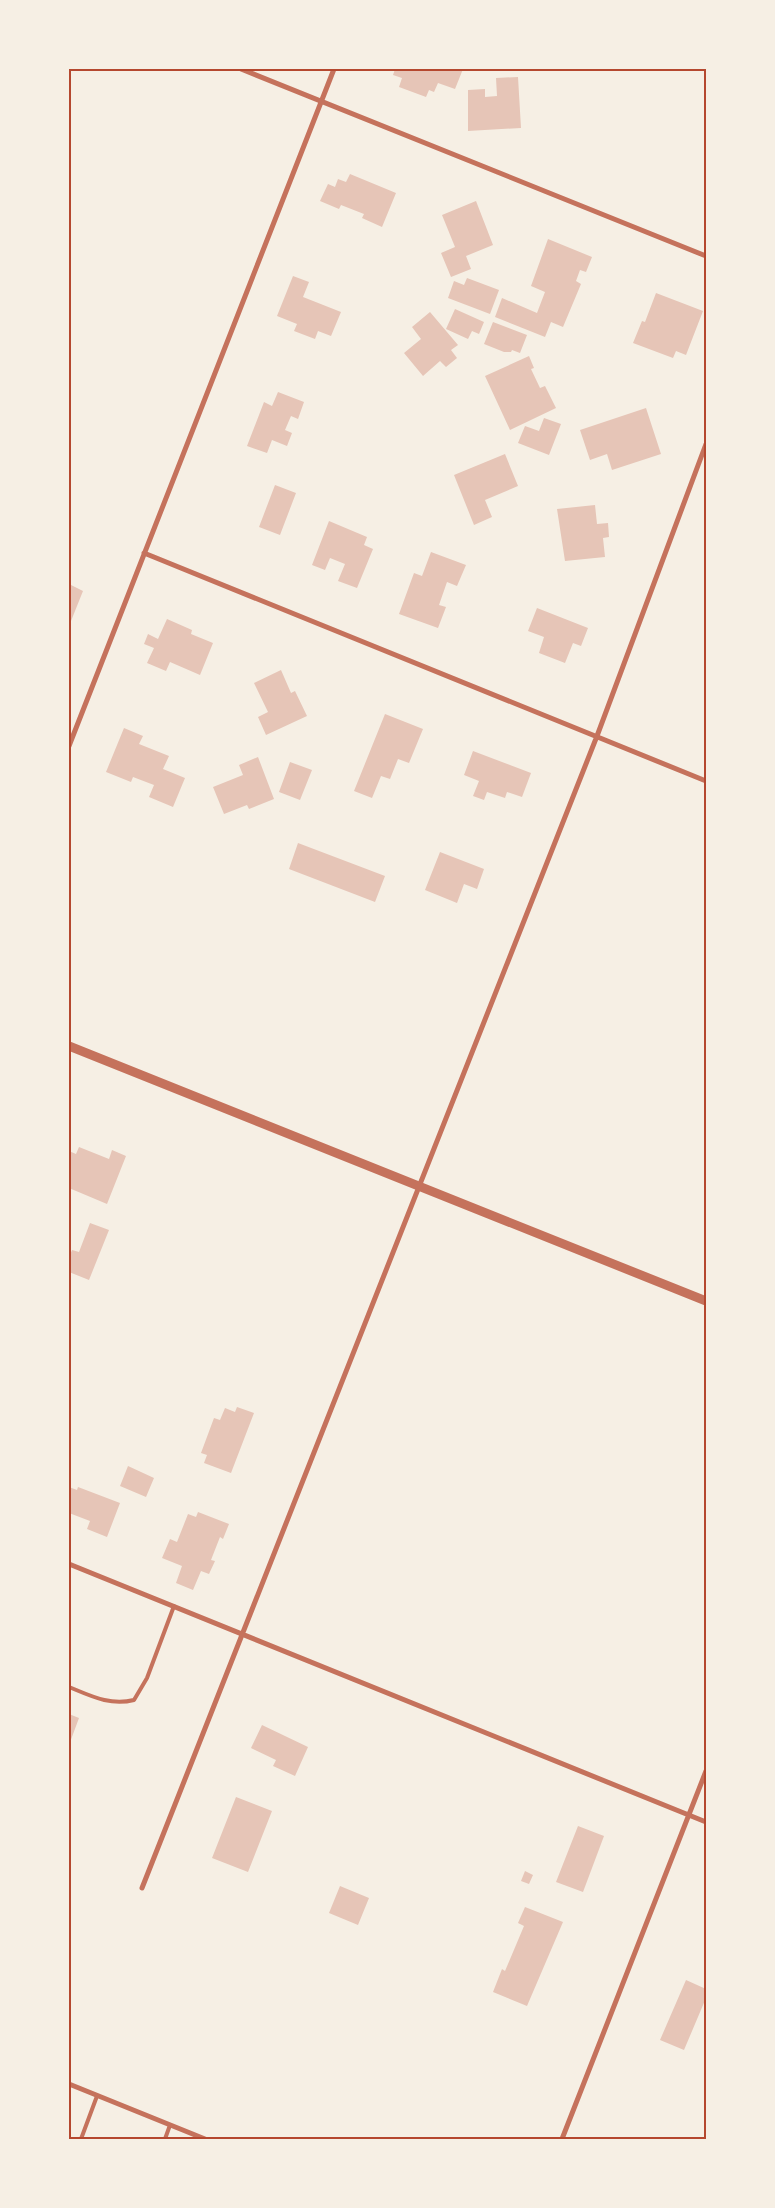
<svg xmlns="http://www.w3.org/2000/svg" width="775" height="2208" viewBox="0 0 775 2208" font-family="Arial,sans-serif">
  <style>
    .building { fill: #e6c5b7 }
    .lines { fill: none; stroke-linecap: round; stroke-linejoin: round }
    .service { stroke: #c5725c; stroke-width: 4 }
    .minor { stroke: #c5725c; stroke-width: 5 }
    .tertiary { stroke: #c5725c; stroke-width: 9 }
    .neatline { fill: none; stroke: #b5482f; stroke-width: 2 }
  </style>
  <rect width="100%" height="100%" fill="#f6efe4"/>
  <path class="building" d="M395,69H463L455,89L438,83L434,92L429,90L426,97L399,87L402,78L393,75Z
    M518,77L521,128L468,131V90L485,89V97L497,96L496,78Z
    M350,174L396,193L382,227L362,218L364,214L341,205L339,209L320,201L328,184L335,187L338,179L346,182Z
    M476,201L493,245L466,256L471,269L451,277L441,253L455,247L442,215Z
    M548,239L592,257L586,272L580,270L576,281L581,284L563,327L551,322L545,337L495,317L502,298L537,313L545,292L531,286Z
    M293,276L309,282L303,297L341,312L331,336L318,331L315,339L294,331L297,324L277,316Z
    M467,278L499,290L490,314L448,298L454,281L464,285Z
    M656,293L703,311L686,355L676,351L673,358L633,343L642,321L645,322Z
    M455,309L484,322L479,334L472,331L468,339L446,329Z
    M430,312L458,345L451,350L457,358L446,367L440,361L423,376L404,353L421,339L412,327Z
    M493,322L527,335L520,353L512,350L511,352H504L484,344Z
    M529,356L534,368L531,369L540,388L545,386L556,408L510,430L485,376Z
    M278,392L304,402L298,419L291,416L285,430L292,433L287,446L272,440L267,453L247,446L264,402L272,406Z
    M646,408L661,454L612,470L607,454L590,460L580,430Z
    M544,418L561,424L549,455L518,443L525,426L539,431Z
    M505,454L518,486L485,500L492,517L474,525L454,475Z
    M275,485L296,493L280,535L259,527Z
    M595,505L597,524L608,523L609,537L603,538L605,557L565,561L557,509Z
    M329,521L367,537L364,545L373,549L357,588L338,581L345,564L330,558L325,570L312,565Z
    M431,552L466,565L457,586L447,582L439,605L446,607L438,628L399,614L414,573L422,576Z
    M69,584L83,591L69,626Z
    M537,608L588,628L581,646L573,643L565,663L539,653L544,637L528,631Z
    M167,619L192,630L191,634L213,643L200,675L170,662L166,671L147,663L154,648L144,644L148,634L158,639Z
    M281,670L291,693L295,691L307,716L266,735L258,717L268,712L254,683Z
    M385,714L423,729L409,763L398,759L390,779L381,776L372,798L354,791Z
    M124,728L143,736L139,744L169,756L163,769L185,778L173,807L149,797L154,785L133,777L131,782L106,772Z
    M473,751L531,773L522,797L507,792L505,798L487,792L484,800L473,796L479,781L464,775Z
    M258,757L274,799L249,809L247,805L224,814L213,787L243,775L239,765Z
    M290,762L312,770L300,800L279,792Z
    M298,843L385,876L375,902L289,869Z
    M440,852L484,869L477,889L464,884L457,903L425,890Z
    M79,1147L109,1159L112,1150L126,1156L107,1204L69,1188V1151L76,1154Z
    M90,1223L109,1230L89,1280L69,1272V1257L72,1250L79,1252Z
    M237,1407L254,1413L231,1473L204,1463L207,1455L201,1453L214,1418L220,1420L225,1408L235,1412Z
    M128,1466L154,1478L146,1497L120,1486Z
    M69,1487L77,1490L78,1487L120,1503L107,1537L87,1529L90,1521L69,1513Z
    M198,1512L229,1524L223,1539L220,1537L211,1560L215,1561L209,1574L201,1571L193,1590L176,1583L182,1566L162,1558L170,1539L177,1542L188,1514L196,1517Z
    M69,1714L79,1718L69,1745Z
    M262,1725L308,1747L295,1776L273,1766L276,1760L251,1748Z
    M236,1797L272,1811L248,1872L212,1858Z
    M578,1826L604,1836L583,1892L556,1882Z
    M525,1871L533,1875L529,1884L521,1881Z
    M340,1886L369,1898L358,1925L329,1913Z
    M525,1907L563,1922L527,2006L493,1992L502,1969L505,1971L524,1926L518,1923Z
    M686,1980L706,1989V1998L684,2050L660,2040Z"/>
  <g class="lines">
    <path class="service" d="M69,1687C91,1696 110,1706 134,1700L147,1678L174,1606
      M81,2139L97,2096
      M165,2139L170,2125"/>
    <path class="minor" d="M241,69L706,256
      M144,553L706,781
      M69,746L334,69
      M69,1564L706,1822
      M142,1888L597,736L706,444
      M69,2084L205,2139
      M562,2139L706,1771"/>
    <path class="tertiary" d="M69,1046L706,1301"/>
  </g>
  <rect width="775" height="2208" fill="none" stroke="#f6efe4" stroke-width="140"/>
  <rect x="70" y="70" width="635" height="2068" class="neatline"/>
</svg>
